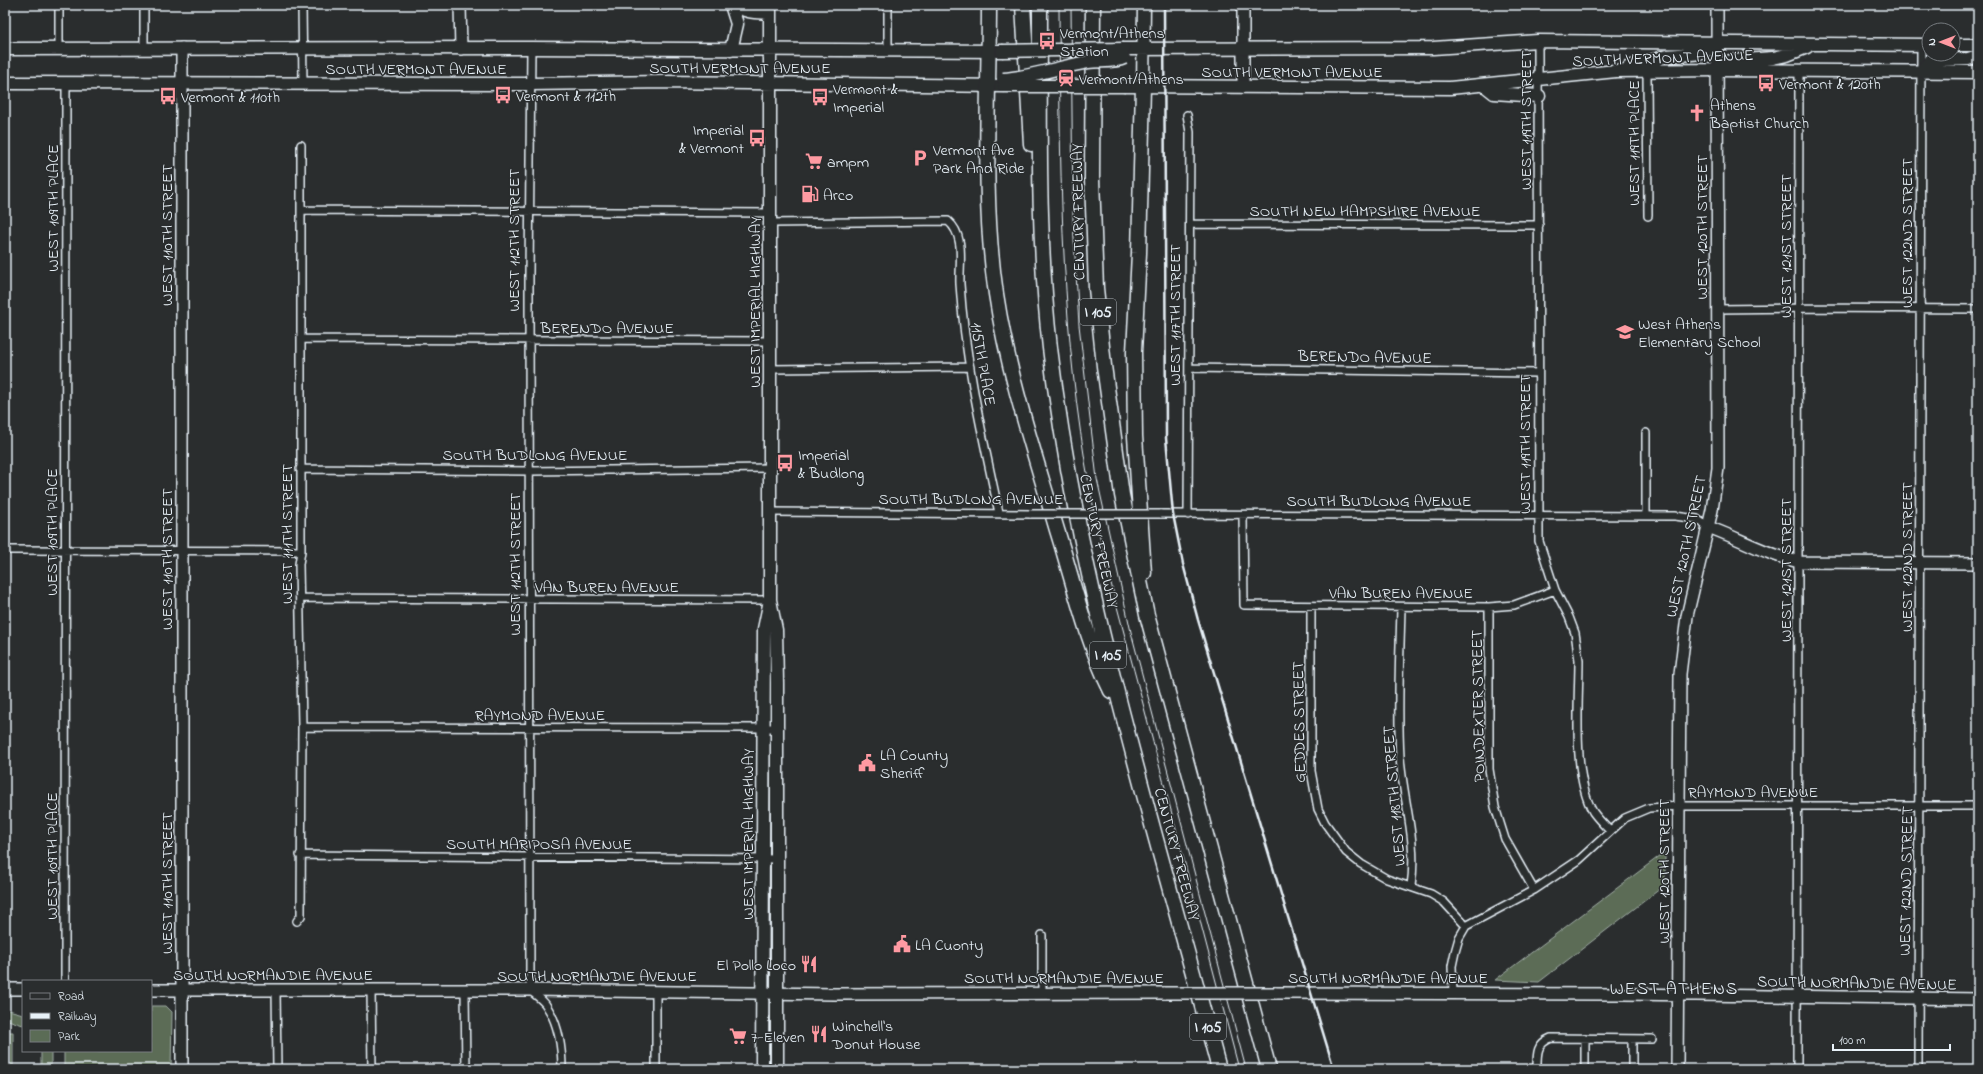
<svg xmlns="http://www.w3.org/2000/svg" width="1983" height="1074" viewBox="0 0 1983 1074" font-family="'Indie Flower',sans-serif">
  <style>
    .green { fill: #5b6c56; stroke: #a2aea7 }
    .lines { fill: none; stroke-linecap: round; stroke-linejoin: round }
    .street-casing { stroke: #e8f1f8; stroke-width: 10 }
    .secondary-casing { stroke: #e8f1f8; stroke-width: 14 }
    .primary-casing { stroke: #e8f1f8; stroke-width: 15 }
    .highway-casing { stroke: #e8f1f8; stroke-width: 17 }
    .street { stroke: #2a2d2e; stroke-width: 7 }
    .secondary { stroke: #2a2d2e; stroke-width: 11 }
    .primary { stroke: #2a2d2e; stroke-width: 12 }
    .highway { stroke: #2a2d2e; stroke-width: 14 }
    .tram { stroke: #e8f1f8; stroke-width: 1 }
    .rail { stroke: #e8f1f8; stroke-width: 2.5 }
    .street-bridge-casing { stroke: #e8f1f8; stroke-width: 10; stroke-linecap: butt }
    .secondary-bridge-casing { stroke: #e8f1f8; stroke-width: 14; stroke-linecap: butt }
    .primary-bridge-casing { stroke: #e8f1f8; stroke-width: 15; stroke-linecap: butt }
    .street-bridge { stroke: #2a2d2e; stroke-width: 7 }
    .secondary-bridge { stroke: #2a2d2e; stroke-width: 11 }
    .primary-bridge { stroke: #2a2d2e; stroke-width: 12 }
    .labels { text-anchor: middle; stroke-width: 3; stroke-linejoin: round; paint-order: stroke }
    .shield { fill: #2a2d2e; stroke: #afb6bb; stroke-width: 1 }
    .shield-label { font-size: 15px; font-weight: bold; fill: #e8f1f8 }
    .poi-label { font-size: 16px; fill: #e8f1f8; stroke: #2a2d2e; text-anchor: start }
    .street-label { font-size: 16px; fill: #e8f1f8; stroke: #2a2d2e }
    .quarter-label { font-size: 18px; letter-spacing: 1px; fill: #e8f1f8; stroke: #2a2d2e }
  </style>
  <rect width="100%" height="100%" fill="#2a2d2e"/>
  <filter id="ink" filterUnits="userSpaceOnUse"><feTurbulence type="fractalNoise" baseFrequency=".025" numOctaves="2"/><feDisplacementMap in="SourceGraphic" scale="8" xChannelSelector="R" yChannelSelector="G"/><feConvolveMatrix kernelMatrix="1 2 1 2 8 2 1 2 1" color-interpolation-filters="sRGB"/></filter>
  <g filter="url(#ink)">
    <path class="green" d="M1665,852V885L1539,982L1495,980Z
      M151,1006H166L172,1012L171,1069H64V1051H151Z
      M5,1009L23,1014V1025L5,1019Z
      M5,1032H13V1069H5Z
      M41,1051H51V1069H41Z
      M894,1066L1009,1067V1069H894Z"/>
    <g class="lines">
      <g class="street-casing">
        <path id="street" d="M59,5V49
          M302,5L303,84
          M1538,41L1539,541L1555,590L1569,617L1575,633L1579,660C1579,702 1572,776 1593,812C1598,819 1604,825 1610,831
          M144,48V5
          M531,48L529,277L530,990C535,995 542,999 546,1005C559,1024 562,1047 562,1069
          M888,50V5
          M1647,71L1648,216
          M1187,115L1190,132L1188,515
          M301,210L769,213
          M769,223L948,221C966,236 959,264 960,284C965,362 983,438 999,513
          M1190,224L1539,225
          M1717,309L1799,308L1978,309
          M301,339L770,341
          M1190,368L1538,373
          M770,369L970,367
          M1646,433V516
          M300,469L530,471L770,468
          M770,512L1031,514
          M1160,514L1675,516L1697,519L1708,527
          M1243,515L1244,605L1489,607L1514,605L1555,590
          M5,550L301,551
          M300,598L770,600
          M1311,606V771L1318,809L1325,823L1346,852L1361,864L1387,879L1431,894L1444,902L1466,926
          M1401,607C1400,657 1397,707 1400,757C1403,801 1418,841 1411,886
          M1489,607V769L1495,807L1505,839L1534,890
          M302,727L778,728
          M300,855L777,859
          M297,921L301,916L302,727L299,564L301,551V145
          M1042,935V992
          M65,981L66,83
          M276,990L277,1069
          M371,990L372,1069
          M465,991L466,1069
          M656,992V1069
          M1453,993L1452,966L1455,952L1459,938L1466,926L1534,890L1579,860L1625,818L1649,808L1680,806H1978
          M1585,1038V1069
          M1537,1069C1537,1054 1536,1044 1551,1038L1652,1039
          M1632,1069V1039
          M1797,1069L1799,70
          M1918,1069L1921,45"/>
      </g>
      <g class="secondary-casing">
        <path id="secondary" d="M460,5L461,49
          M1243,5V87
          M182,48V1069
          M1708,527C1739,538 1767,555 1799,562L1978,563
          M5,989H23
          M151,990H530L835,994L1165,993
          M1275,993L1625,994L1978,999
          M1677,1069L1680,674L1687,616L1712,510L1718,468L1717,5"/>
      </g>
      <g class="primary-casing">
        <path id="primary" d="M731,5L737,24L731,50
          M735,5C746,13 757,12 770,13
          M770,5V600L776,630L777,683V1069
          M1953,45H1978
          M5,49L531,48L1002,51
          M1124,49L1433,48L1538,41L1929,45
          M1629,67L1668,56L1702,53L1717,44
          M1718,70L1721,65L1731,61L1773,58L1787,55L1807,47
          M1920,72L1930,60L1968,59L1978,56
          M5,83L530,84L665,82L1003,86
          M1484,85L1494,93L1539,96
          M1125,86L1450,88L1616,71L1718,70L1978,72
          M1143,86L1144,5
          M762,1069L764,629L769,605"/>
      </g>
      <g class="highway-casing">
        <path id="highway" d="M989,5C989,100 982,200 996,294C1008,374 1034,452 1057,530C1074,584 1086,640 1111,691
          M1023,5L1031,144
          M1040,5C1040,119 1037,234 1050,348C1079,594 1156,831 1219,1069
          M1093,5L1092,179L1096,288L1104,366L1122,495L1147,615L1269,1069
          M1143,86L1139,253L1134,352L1135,436L1144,573"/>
      </g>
      <use href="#street" class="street"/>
      <use href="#secondary" class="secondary"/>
      <use href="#primary" class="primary"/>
      <use href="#highway" class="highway"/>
      <path class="tram" d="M1059,5C1060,158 1060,310 1085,461C1098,542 1121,621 1142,700C1174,823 1207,946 1239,1069
        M1071,5L1073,221L1079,325L1097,479L1131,632L1246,1069"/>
      <path class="rail" d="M1164,5L1166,438L1173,514L1183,564L1198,620L1334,1069"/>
      <g class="street-bridge-casing">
        <path id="street-bridge" d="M1031,514H1160"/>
      </g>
      <g class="secondary-bridge-casing">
        <path id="secondary-bridge" d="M1165,993H1275"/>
      </g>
      <g class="primary-bridge-casing">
        <path id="primary-bridge" d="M1002,51L1124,49
          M1003,79C1032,77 1059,67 1088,62C1099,60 1114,63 1124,58
          M1004,86H1125"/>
      </g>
      <use href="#street-bridge" class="street-bridge"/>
      <use href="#secondary-bridge" class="secondary-bridge"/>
      <use href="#primary-bridge" class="primary-bridge"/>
    </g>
  </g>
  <defs>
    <g id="bus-bare" transform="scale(1.38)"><path d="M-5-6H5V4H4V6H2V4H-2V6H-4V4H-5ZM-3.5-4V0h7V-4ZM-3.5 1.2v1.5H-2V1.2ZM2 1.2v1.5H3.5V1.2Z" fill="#ff9aa2" stroke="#2a2d2e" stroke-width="2.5" paint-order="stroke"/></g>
    <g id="station-bare" transform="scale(1.38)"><path d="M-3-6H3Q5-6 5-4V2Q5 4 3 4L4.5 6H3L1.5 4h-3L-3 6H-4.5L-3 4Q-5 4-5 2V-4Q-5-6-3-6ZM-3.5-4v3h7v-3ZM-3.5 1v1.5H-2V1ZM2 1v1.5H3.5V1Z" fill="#ff9aa2" stroke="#2a2d2e" stroke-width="2.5" paint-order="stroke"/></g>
    <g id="church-bare" transform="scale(1.38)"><path d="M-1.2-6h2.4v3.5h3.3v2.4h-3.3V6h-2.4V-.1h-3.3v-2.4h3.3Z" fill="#ff9aa2" stroke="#2a2d2e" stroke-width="2.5" paint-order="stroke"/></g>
    <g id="parking-bare" transform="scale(1.38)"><path d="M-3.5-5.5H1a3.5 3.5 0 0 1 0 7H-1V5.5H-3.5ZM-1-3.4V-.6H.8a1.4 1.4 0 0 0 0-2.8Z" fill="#ff9aa2" stroke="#2a2d2e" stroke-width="2.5" paint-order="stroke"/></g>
    <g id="supermarket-bare" transform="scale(1.38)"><path d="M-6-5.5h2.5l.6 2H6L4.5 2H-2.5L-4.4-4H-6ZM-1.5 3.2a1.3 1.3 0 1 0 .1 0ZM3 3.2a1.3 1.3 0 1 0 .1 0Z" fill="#ff9aa2" stroke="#2a2d2e" stroke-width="2.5" paint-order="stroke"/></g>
    <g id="fuel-bare" transform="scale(1.38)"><path d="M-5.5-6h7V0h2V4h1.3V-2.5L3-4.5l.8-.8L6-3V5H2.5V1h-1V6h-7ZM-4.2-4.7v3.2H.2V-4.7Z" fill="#ff9aa2" stroke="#2a2d2e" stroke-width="2.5" paint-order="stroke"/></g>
    <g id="school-bare" transform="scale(1.38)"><path d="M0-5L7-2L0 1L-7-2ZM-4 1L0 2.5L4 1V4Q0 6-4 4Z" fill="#ff9aa2" stroke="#2a2d2e" stroke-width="2.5" paint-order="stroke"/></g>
    <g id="civic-bare" transform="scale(1.38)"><path d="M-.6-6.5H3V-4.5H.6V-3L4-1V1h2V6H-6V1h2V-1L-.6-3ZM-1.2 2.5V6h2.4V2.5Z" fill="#ff9aa2" stroke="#2a2d2e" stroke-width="2.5" paint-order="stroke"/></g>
    <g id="restaurant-bare" transform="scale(1.38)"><path d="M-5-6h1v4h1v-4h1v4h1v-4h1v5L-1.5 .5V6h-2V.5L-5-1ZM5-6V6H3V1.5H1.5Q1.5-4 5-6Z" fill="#ff9aa2" stroke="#2a2d2e" stroke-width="2.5" paint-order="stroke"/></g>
  </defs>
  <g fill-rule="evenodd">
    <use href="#bus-bare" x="1047" y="41"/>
    <use href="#station-bare" x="1066" y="78"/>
    <use href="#bus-bare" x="1766" y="83"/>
    <use href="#bus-bare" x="503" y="95"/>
    <use href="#bus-bare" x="168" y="96"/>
    <use href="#bus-bare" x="820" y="97"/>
    <use href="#church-bare" x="1697" y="113"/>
    <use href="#bus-bare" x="757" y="138"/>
    <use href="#parking-bare" x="920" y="158"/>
    <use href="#supermarket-bare" x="814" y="161"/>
    <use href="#fuel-bare" x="810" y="194"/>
    <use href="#school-bare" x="1625" y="332"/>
    <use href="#bus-bare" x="785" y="463"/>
    <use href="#civic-bare" x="867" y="763"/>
    <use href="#civic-bare" x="902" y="944"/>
    <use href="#restaurant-bare" x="809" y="964"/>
    <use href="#restaurant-bare" x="819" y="1034"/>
    <use href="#supermarket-bare" x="738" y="1036"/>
  </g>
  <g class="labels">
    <g class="shield">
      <rect x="1080" y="299" width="36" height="26" rx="3"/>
      <rect x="1090" y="642" width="36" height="26" rx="3"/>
      <rect x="1190" y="1014" width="36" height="26" rx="3"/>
    </g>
    <g class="shield-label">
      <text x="1098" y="317">I 105</text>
      <text x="1108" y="660">I 105</text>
      <text x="1208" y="1032">I 105</text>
    </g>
    <g class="poi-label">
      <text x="1060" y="38">Vermont/Athens<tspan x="1060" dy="18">Station</tspan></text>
      <text x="1079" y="84">Vermont/Athens</text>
      <text x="1779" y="89">Vermont &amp; 120th</text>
      <text x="833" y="94">Vermont &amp;<tspan x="833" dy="18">Imperial</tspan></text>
      <text x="516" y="101">Vermont &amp; 112th</text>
      <text x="181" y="102">Vermont &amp; 110th</text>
      <text x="1710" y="110">Athens<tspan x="1710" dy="18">Baptist Church</tspan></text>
      <text x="744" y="135" text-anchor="end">Imperial<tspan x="744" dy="18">&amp; Vermont</tspan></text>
      <text x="933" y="155">Vermont Ave<tspan x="933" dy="18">Park And Ride</tspan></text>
      <text x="827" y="167">ampm</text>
      <text x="823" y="200">Arco</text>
      <text x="1638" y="329">West Athens<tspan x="1638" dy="18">Elementary School</tspan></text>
      <text x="798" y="460">Imperial<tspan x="798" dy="18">&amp; Budlong</tspan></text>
      <text x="880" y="760">LA County<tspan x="880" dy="18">Sheriff</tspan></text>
      <text x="915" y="950">LA Cuonty</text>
      <text x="796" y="970" text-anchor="end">El Pollo Loco</text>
      <text x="832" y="1031">Winchell's<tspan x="832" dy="18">Donut House</tspan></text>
      <text x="751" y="1042">7-Eleven</text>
    </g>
    <g class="street-label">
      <text transform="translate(1663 57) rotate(-2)" y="6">SOUTH VERMONT AVENUE</text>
      <text x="740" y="73">SOUTH VERMONT AVENUE</text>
      <text x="416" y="74">SOUTH VERMONT AVENUE</text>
      <text x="1292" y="77">SOUTH VERMONT AVENUE</text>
      <text transform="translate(1525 120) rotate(-90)" y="6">WEST 119TH STREET</text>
      <text transform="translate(1633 143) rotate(-90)" y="6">WEST 119TH PLACE</text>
      <text transform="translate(52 208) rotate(-90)" y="6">WEST 109TH PLACE</text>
      <text x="1365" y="216">SOUTH NEW HAMPSHIRE AVENUE</text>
      <text transform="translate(1077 212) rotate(-91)" y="6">CENTURY FREEWAY</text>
      <text transform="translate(1701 227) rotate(-90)" y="6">WEST 120TH STREET</text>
      <text transform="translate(1906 233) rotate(-90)" y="6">WEST 122ND STREET</text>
      <text transform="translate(166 235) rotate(-90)" y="6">WEST 110TH STREET</text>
      <text transform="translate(513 240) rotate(-90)" y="6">WEST 112TH STREET</text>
      <text transform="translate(1785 246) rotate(-90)" y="6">WEST 121ST STREET</text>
      <text transform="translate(754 302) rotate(-90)" y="6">WEST IMPERIAL HIGHWAY</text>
      <text transform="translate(1174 315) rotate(-90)" y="6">WEST 117TH STREET</text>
      <text x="607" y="333">BERENDO AVENUE</text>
      <text transform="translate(1365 356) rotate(1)" y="6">BERENDO AVENUE</text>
      <text transform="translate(984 364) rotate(80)" y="6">115TH PLACE</text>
      <text transform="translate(1524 444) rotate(-90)" y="6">WEST 119TH STREET</text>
      <text x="535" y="460">SOUTH BUDLONG AVENUE</text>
      <text x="971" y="504">SOUTH BUDLONG AVENUE</text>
      <text x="1379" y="506">SOUTH BUDLONG AVENUE</text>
      <text transform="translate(51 532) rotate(-90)" y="6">WEST 109TH PLACE</text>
      <text transform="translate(286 534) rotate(-90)" y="6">WEST 111TH STREET</text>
      <text transform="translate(1100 541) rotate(78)" y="6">CENTURY FREEWAY</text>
      <text transform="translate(1685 546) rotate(-78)" y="6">WEST 120TH STREET</text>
      <text transform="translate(1906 557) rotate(-90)" y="6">WEST 122ND STREET</text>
      <text transform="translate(166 559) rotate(-90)" y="6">WEST 110TH STREET</text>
      <text transform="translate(514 564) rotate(-90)" y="6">WEST 112TH STREET</text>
      <text transform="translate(1785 570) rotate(-90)" y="6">WEST 121ST STREET</text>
      <text x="607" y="592">VAN BUREN AVENUE</text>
      <text x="1401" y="598">VAN BUREN AVENUE</text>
      <text transform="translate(1477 706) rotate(-91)" y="6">POINDEXTER STREET</text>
      <text x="540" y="720">RAYMOND AVENUE</text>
      <text transform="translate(1298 722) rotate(-91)" y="6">GEDDES STREET</text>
      <text x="1753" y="797">RAYMOND AVENUE</text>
      <text transform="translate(1393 796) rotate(-95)" y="6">WEST 118TH STREET</text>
      <text transform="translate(747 834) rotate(-90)" y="6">WEST IMPERIAL HIGHWAY</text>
      <text x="539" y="849">SOUTH MARIPOSA AVENUE</text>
      <text transform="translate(1178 854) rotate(75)" y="6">CENTURY FREEWAY</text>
      <text transform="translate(51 856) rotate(-90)" y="6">WEST 109TH PLACE</text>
      <text transform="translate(1663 871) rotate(-90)" y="6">WEST 120TH STREET</text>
      <text transform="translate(1905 881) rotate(-89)" y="6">WEST 122ND STREET</text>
      <text transform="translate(166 883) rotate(-90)" y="6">WEST 110TH STREET</text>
      <text x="273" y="980">SOUTH NORMANDIE AVENUE</text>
      <text x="597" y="981">SOUTH NORMANDIE AVENUE</text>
      <text x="1064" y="983">SOUTH NORMANDIE AVENUE</text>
      <text x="1388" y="983">SOUTH NORMANDIE AVENUE</text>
      <text transform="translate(1857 982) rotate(1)" y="6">SOUTH NORMANDIE AVENUE</text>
    </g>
    <g class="quarter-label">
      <text x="1674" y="994">WEST ATHENS</text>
    </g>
  </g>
  <rect width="1983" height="1074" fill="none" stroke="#2a2d2e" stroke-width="20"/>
  <rect x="10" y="10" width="1963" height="1054" fill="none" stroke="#e8f1f8" stroke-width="1.5" filter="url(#ink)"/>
  <rect x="22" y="980" width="130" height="72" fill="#2a2d2e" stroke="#767b7f"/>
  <rect x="30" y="993" width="20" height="6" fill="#2a2d2e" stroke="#767b7f"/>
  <text x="58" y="1000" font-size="12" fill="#e8f1f8">Road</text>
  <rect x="30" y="1013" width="20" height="6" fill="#e8f1f8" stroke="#767b7f"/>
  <text x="58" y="1020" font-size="12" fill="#e8f1f8">Railway</text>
  <rect x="30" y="1030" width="20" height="12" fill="#5b6c56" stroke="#767b7f"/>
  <text x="58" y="1040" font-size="12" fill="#e8f1f8">Park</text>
  <g transform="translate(1941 42) rotate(270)"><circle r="19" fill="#2a2d2e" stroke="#767b7f"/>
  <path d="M0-3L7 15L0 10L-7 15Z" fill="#ff9aa2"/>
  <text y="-6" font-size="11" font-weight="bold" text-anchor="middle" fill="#e8f1f8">N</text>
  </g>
  <path d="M1833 1044v6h117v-6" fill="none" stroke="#e8f1f8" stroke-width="2"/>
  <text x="1839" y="1044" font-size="12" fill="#e8f1f8" stroke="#2a2d2e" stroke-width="3" paint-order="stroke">100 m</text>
</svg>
